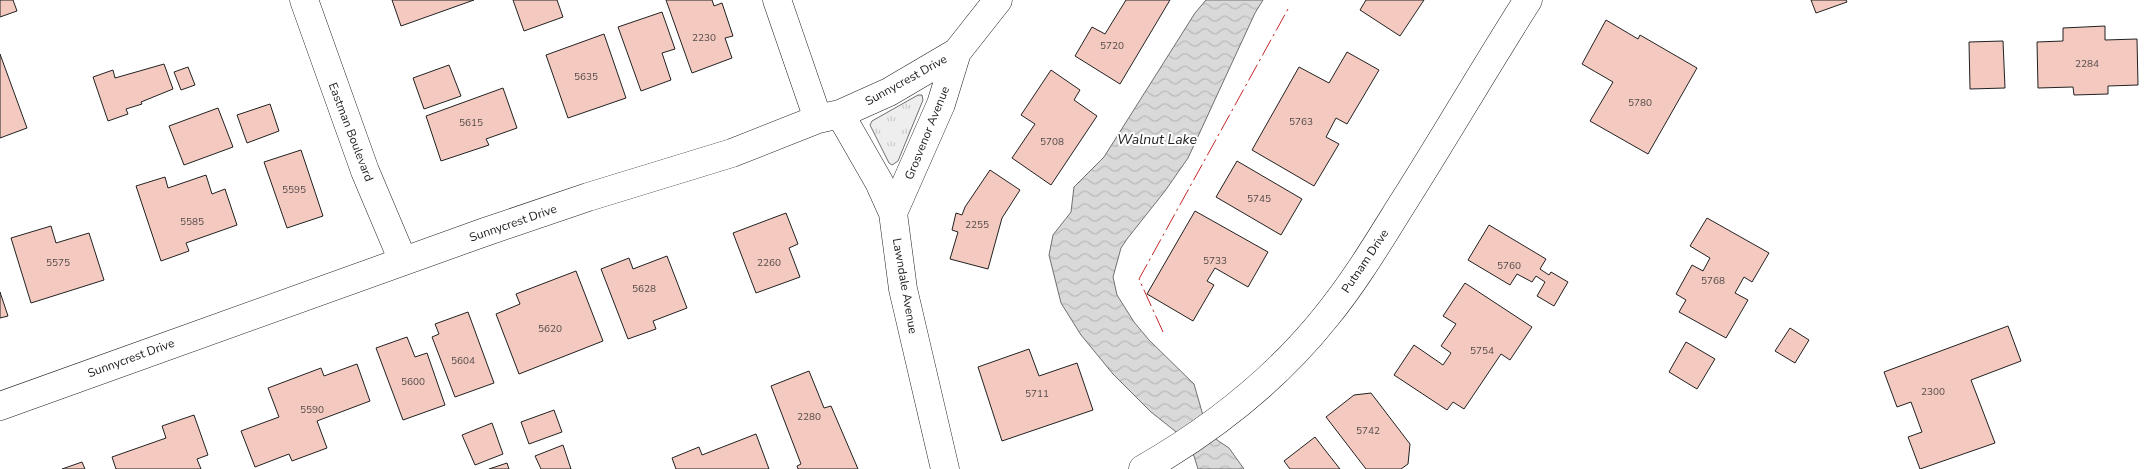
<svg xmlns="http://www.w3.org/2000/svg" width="2153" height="469" viewBox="0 0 2153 469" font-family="'Nunito Sans',sans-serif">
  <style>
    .grass { fill: url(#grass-tufts); stroke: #6f6f6f }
    .water { fill: url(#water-waves); stroke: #6f6f6f }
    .building { fill: #f3c9c0; stroke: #222 }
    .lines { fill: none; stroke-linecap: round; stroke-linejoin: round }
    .street-casing { stroke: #222; stroke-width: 29 }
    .street { stroke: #fff; stroke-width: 28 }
    .power { stroke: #c62828; stroke-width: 1; stroke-dasharray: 18 4 2.5 4; stroke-linecap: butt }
    .labels { text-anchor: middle; stroke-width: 4; stroke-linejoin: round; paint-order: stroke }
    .number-label { font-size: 10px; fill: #564c4a }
    .street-label { font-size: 12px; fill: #222; stroke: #fff }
    .water-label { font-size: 14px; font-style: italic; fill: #222; stroke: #fff }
  </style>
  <defs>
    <pattern id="grass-tufts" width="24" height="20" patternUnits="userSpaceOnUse" patternTransform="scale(1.25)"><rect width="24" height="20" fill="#eee"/><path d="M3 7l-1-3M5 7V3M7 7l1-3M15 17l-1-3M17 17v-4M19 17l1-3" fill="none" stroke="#ccc"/></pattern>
    <pattern id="water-waves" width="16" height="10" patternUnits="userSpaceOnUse" patternTransform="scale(1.25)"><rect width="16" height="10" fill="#d9d9d9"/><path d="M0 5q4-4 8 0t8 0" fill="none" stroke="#bababa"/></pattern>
  </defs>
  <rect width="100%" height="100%" fill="#fff"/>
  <path class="grass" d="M918,95H922L923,100L898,161L892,165L889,163L870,125L872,121Z"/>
  <path class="water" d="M1206,0H1263L1255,13L1188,158L1165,191L1127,239L1121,248L1113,277L1117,295L1134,322L1149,340L1194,384L1204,419L1217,440L1229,448L1244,469H1198L1194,456L1180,435L1151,412L1113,374L1081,335L1061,303L1049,255L1053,235L1071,212L1074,187L1104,157L1195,13Z"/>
  <path class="building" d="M0,0H13L17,11L0,17Z
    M392,0H474L401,26Z
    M513,0H557L563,17L524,31Z
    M666,0H712L714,6L722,3L733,36L725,38L732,58L692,73Z
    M1126,0H1170L1120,84L1075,56L1092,27L1105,34Z
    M1366,0H1424L1400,36L1360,10Z
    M1811,0H1846L1847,2L1816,13Z
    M662,12L675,49L662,53L671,80L641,91L618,27Z
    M1606,20L1638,39L1640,35L1697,68L1648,154L1590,121L1613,82L1582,64Z
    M2105,26V40L2137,39L2138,85L2108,86V94L2074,95L2073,87L2038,88L2037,42L2063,41V28Z
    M604,34L626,98L568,118L546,55Z
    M2003,41L2005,88L1970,89L1969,42Z
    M1347,52L1379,70L1347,124L1336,118L1326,137L1339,144L1314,186L1252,150L1299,67L1329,83Z
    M0,54L27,128L0,138Z
    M164,64L173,89L141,102L142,104L126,109L128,114L108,121L93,77L113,70L115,78Z
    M449,65L461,96L424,109L413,78Z
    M188,67L195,85L181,90L174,72Z
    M1051,70L1080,90L1074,100L1097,116L1051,185L1012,158L1035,124L1021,115Z
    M503,88L517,128L486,139L489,145L441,161L426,116Z
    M270,104L279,131L247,143L237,115Z
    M218,108L233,147L184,165L169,126Z
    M301,150L323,216L287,228L264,162Z
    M1237,161L1302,199L1281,235L1216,197Z
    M990,170L1020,190L1002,218L988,269L950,259L958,232L952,230L956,213L962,215L965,207Z
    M206,175L212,194L225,189L237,225L186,243L189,251L161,261L136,186L165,177L168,188Z
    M1195,211L1268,252L1248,287L1215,268L1207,281L1214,285L1193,321L1147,294Z
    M786,213L798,244L789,248L800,277L756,293L733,233Z
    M1707,218L1769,253L1752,282L1744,277L1735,293L1748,300L1726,338L1679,312L1686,300L1676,294L1692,265L1703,271L1710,258L1690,246Z
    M1489,225L1546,259L1540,269L1549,275L1551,272L1568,282L1554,306L1537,296L1545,282L1536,276L1532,282L1517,274L1510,285L1468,260Z
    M51,226L56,243L89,233L104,280L31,303L11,238Z
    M667,256L687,308L653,321L656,329L628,339L601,269L629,258L633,269Z
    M576,271L603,341L519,374L496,314L520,304L516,294Z
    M1465,283L1532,327L1510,360L1501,354L1464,409L1453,402L1447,410L1394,375L1414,345L1443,365L1451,353L1441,346L1456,324L1443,316Z
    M0,292L8,316L0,318Z
    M468,312L494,383L455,397L432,337L439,334L435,324Z
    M2008,326L2021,361L1971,380L1995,443L1920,469L1908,437L1922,432L1911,402L1897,407L1884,372Z
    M1790,328L1809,340L1795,363L1775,351Z
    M407,337L415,357L427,353L445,405L403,420L376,348Z
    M1686,342L1715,359L1697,389L1669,372Z
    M1029,349L1039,376L1077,363L1093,410L1002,441L978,367Z
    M357,364L370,401L317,421L327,448L292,461L289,454L255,467L241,431L279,417L268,388L321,368L324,376Z
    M809,371L824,408L831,406L858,469H798L797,466L801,464L771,386Z
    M1371,393L1410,444L1408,464L1401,469H1366L1326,417L1354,395Z
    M554,410L562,432L529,444L521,422Z
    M194,415L208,455L197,459L201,469H116L112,457L166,438L162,426Z
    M492,423L503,454L475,465L462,435Z
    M756,434L769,469H676L672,458L699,447L702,455Z
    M1315,437L1325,450L1340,469H1290L1284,461Z
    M563,445L571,469H541L535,456Z
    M82,462L85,469H62Z
    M507,463L509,469H489Z"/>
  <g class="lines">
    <g class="street-casing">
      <path id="street" d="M304,0L365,171L403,261
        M777,0L818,119
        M840,114L879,182L893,213L903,289L945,469
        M893,213L941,104L957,52
        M0,406L485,232L588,197L732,153L818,119L840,114L889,92L957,52L998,0
        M1143,469C1211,430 1276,379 1325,318C1353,284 1376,246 1399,209C1443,140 1484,69 1528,0"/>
    </g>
    <use href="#street" class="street"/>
    <path class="power" d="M1163,332L1139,279L1288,9"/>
  </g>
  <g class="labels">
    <g class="number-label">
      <text x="704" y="41">2230</text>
      <text x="1112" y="49">5720</text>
      <text x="2087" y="67">2284</text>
      <text x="586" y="80">5635</text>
      <text x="1640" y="106">5780</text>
      <text x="1301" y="125">5763</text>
      <text x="471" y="126">5615</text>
      <text x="1052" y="145">5708</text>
      <text x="294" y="193">5595</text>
      <text x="1259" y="202">5745</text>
      <text x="192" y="225">5585</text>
      <text x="977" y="228">2255</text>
      <text x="1215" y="264">5733</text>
      <text x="58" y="266">5575</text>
      <text x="769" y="266">2260</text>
      <text x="1509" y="269">5760</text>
      <text x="1713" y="284">5768</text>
      <text x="644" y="292">5628</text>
      <text x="550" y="332">5620</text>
      <text x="1482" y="354">5754</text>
      <text x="463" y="364">5604</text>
      <text x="413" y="385">5600</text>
      <text x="1933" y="395">2300</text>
      <text x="1037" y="397">5711</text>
      <text x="312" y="413">5590</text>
      <text x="809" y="420">2280</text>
      <text x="1368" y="434">5742</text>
    </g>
    <g class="street-label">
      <text transform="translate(906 80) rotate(-29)" y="4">Sunnycrest Drive</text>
      <text transform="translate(351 132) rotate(69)" y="4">Eastman Boulevard</text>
      <text transform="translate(927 133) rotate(-68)" y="4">Grosvenor Avenue</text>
      <text transform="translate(513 223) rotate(-19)" y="4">Sunnycrest Drive</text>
      <text transform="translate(1365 261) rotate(-56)" y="4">Putnam Drive</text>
      <text transform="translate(905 286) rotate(80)" y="4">Lawndale Avenue</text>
      <text transform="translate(131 358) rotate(-20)" y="4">Sunnycrest Drive</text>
    </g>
    <g class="water-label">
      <text x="1157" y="144">Walnut Lake</text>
    </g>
  </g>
</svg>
